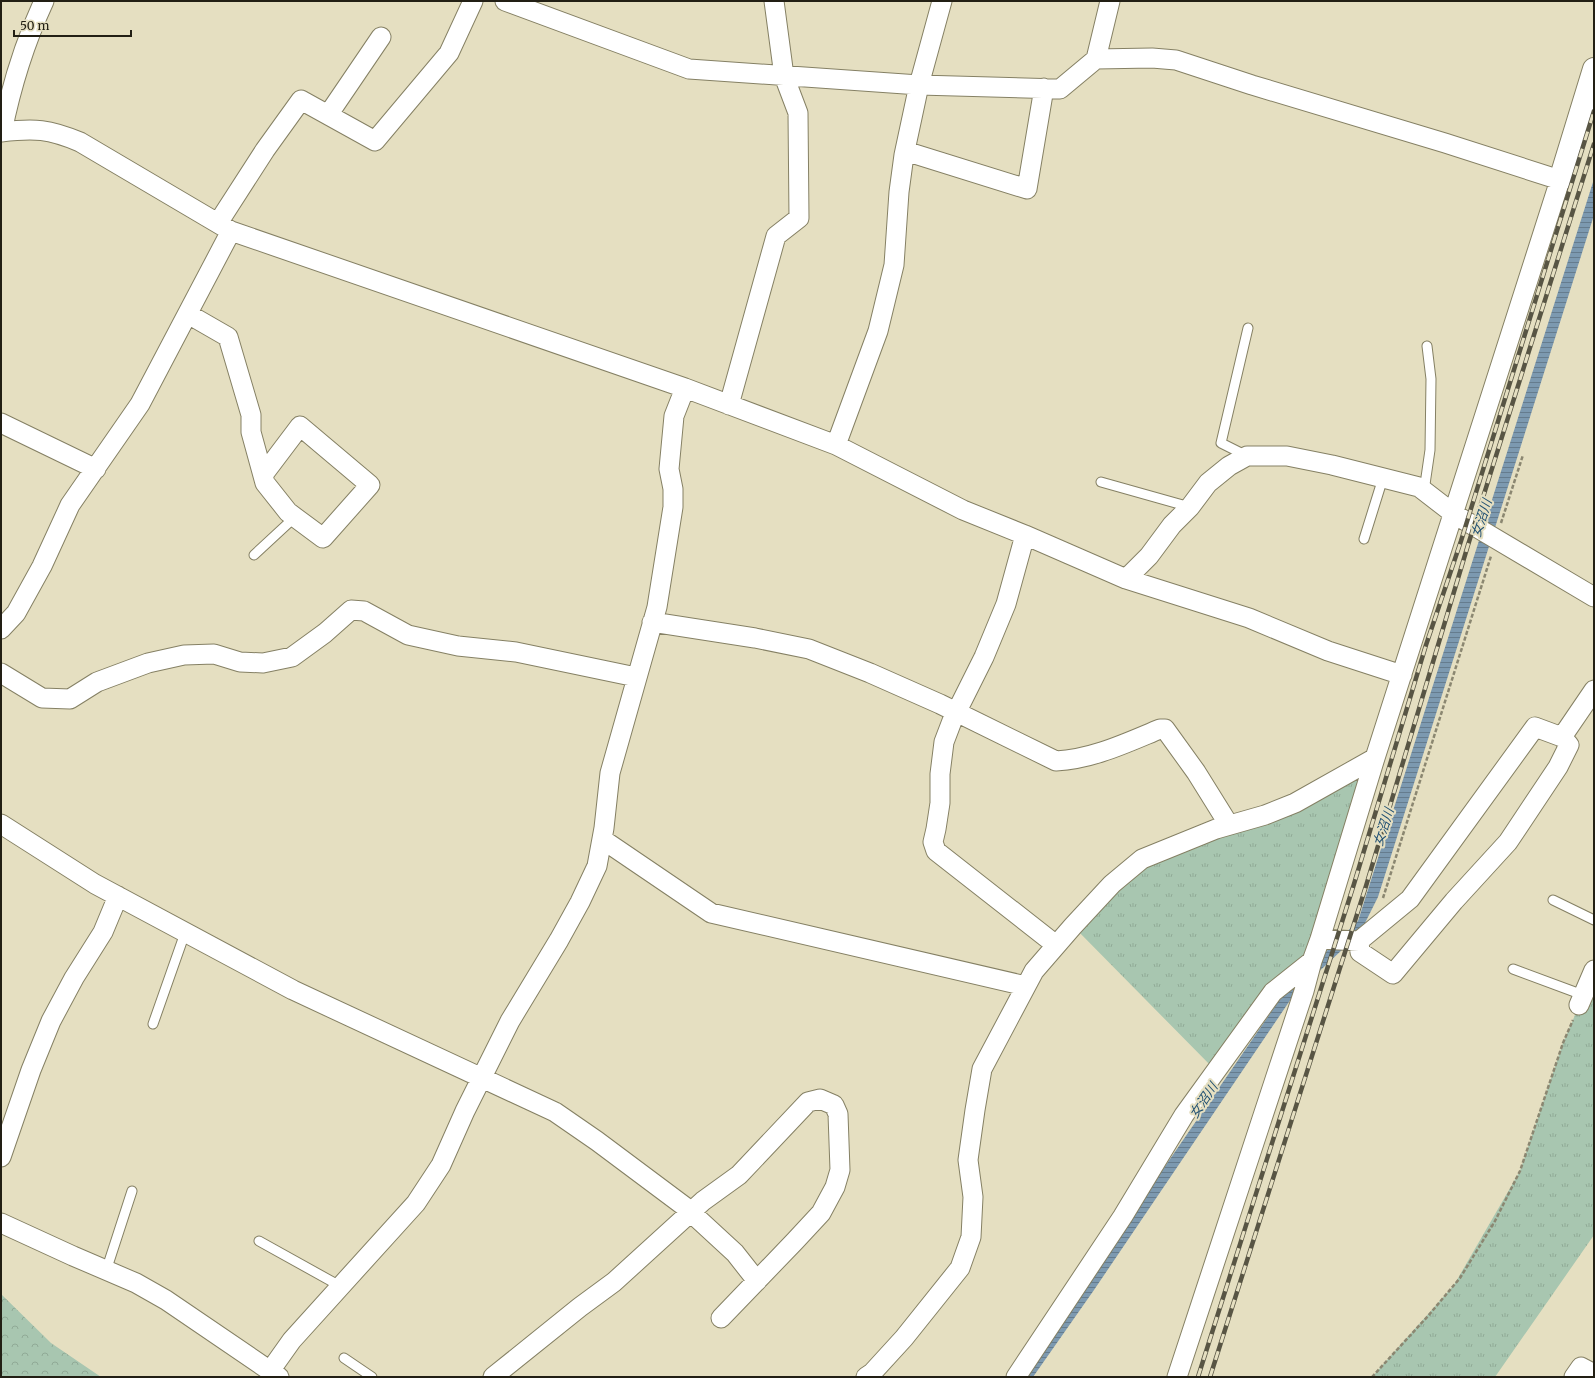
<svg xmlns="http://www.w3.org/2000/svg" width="1595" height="1378" viewBox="0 0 1595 1378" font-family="Merriweather,'Noto Sans JP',serif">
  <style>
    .grass { fill: url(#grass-tufts) }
    .forest { fill: url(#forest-crowns) }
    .water { fill: url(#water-rules) }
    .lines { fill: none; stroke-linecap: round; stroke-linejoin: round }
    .lane-casing { stroke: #858064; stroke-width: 11 }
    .street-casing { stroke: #858064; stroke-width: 21 }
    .secondary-casing { stroke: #858064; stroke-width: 24 }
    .path { stroke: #8b8771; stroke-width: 2.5; stroke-dasharray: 4 2; stroke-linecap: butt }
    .lane { stroke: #fff; stroke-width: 9 }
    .street { stroke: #fff; stroke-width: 19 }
    .secondary { stroke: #fff; stroke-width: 22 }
    .rail-casing { stroke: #585544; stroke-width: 4.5 }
    .rail { stroke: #e5dfc1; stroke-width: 3; stroke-dasharray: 9; stroke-linecap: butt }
    .labels { text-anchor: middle; stroke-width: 4; stroke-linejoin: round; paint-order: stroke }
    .water-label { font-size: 13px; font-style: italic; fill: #1f4f72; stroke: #e5dfc1 }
  </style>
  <defs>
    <pattern id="grass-tufts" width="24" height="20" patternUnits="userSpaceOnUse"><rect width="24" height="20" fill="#a8c6b0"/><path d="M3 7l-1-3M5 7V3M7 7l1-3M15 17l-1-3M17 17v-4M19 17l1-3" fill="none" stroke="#90aa96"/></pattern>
    <pattern id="forest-crowns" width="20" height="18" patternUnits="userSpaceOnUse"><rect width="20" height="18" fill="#a8c6b0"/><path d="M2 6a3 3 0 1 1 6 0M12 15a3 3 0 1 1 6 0" fill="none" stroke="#90aa96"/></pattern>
    <pattern id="water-rules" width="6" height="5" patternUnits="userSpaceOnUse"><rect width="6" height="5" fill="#7c99b0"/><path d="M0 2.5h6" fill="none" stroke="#657c8e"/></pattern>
  </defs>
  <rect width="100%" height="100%" fill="#e5dfc1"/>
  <path class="grass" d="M1375,758L1320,939L1216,1071L1073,926L1142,859Z
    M1594,971V1235L1495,1377H1372L1454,1285L1520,1171L1563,1043Z"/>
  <path class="forest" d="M1,1294L51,1343L101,1377H1Z"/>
  <path class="water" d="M1594,179V215L1378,897L1360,933L1293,996L1094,1290L1033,1377H1020L1287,989L1358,921Z"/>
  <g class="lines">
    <g class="lane-casing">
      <path id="lane" d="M1247,456L1221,443L1248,328
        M1101,482L1190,507
        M1424,491L1430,450L1431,379L1427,346
        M1364,539L1383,478
        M254,555L295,517
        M1553,900L1594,920
        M1513,969L1583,995
        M153,1024L185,933
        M259,1241L340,1286
        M106,1271L132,1191
        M344,1358L372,1377"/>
    </g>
    <g class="street-casing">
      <path id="street" d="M505,1L689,69L919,85L1060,89L1096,59L1110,1
        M1096,59L1152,58L1176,60L1252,85L1445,143L1560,180L1375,758L1320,939L1312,961L1304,991L1177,1377
        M328,115L381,37
        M1,132C35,128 49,129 80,142L231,231L685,388L836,445L963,510L1025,535L1126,579L1249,618L1328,651L1402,675
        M2,132C11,87 25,42 44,1
        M905,151L1027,189L1044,88
        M218,223L265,150L301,100L375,141L449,53L473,1
        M188,314L228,337L251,415V432L265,483L288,512L323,538L370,485L300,426L263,475
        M729,405L776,236L799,218L798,113L784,76L774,1
        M1,423L96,469
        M836,445L878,331L894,265L899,192L904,155L919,85L942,1
        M1025,535L1006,604L984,657L952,721L944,742L940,774V803L936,829L933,842L936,851L1056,945
        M1126,579L1149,556L1172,525L1190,507L1208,483L1229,466L1247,456H1287L1332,465L1419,487L1454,514L1594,597
        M652,622L755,638L809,649L870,673L940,704L1056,761C1093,759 1126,743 1160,729H1165L1196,772L1229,825
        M1,629L16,613L42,566L70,505L140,404L231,231
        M1,673L42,698L70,699L97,682L148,663L184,655L214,654L240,662L263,663L292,657L325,633L351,610L364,611L408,635L458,646L516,652L636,677
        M1,824L95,884L293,990L555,1112L597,1141L684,1206L735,1253L757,1281
        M602,839L711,913L1026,986
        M1320,939L1359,941L1410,899L1535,727L1562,737L1594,690
        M1359,941L1360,952L1393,974L1454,901L1508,842L1558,767L1569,745L1562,737
        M1579,1005L1594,970
        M1,1157L31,1070L51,1021L74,978L103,932L118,896
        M1,1223L73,1256L136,1283L166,1300L279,1377
        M270,1371L292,1340L416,1203L441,1165L465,1111L510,1021L559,940L580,902L597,866L604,828L610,773L657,607L673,507V489L669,469L674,416L685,388
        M493,1377L580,1307L614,1282L703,1201L739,1175L808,1102L820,1099L834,1105L838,1114L840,1170L835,1187L821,1213L795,1241L721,1318
        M866,1377L872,1373L904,1338L960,1268L971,1237L973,1197L968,1160L975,1110L982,1069L1034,971L1073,926L1112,884L1142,859L1216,829L1265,815L1295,803L1375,758
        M1016,1377L1123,1216L1184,1115L1273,992L1312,961
        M1574,1377L1581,1367L1594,1374"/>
    </g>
    <g class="secondary-casing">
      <path id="secondary" d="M1560,180L1594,69"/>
    </g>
    <path class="path" d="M1501,523L1523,455
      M1383,898L1491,556
      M1372,1377L1428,1316L1460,1278L1495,1221L1520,1171L1563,1043L1573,1020"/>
    <use href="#lane" class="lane"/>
    <use href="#street" class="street"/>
    <use href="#secondary" class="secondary"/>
    <g class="rail-casing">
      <path id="rail" d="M1198,1377L1354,884L1426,645L1461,541L1594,111
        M1210,1377L1366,886L1468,545L1594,144"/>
    </g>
    <use href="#rail" class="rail"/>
  </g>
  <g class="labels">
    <g class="water-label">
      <text transform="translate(1481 518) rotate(-72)" y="5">女沼川</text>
      <text transform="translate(1383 827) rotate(-72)" y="5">女沼川</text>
      <text transform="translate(1203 1100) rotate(-56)" y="5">女沼川</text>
    </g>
  </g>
  <rect width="1595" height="1378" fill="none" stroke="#221f14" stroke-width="4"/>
  <path d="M14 30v6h117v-6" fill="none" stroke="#221f14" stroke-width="2"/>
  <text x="20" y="30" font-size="12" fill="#221f14" stroke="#e5dfc1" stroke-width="3" paint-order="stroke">50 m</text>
</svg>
